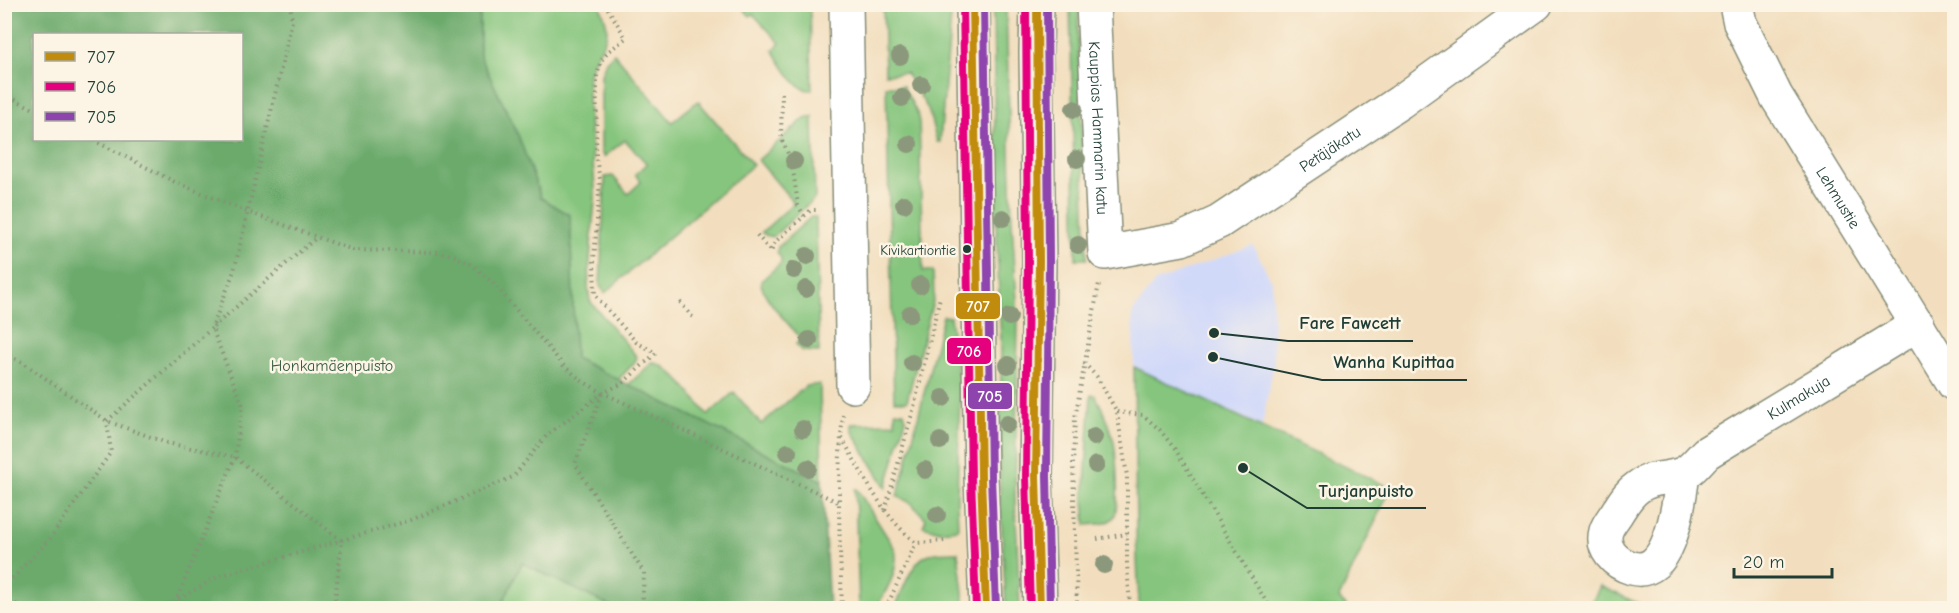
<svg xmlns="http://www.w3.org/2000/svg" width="1959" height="613" viewBox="0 0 1959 613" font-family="'Comic Neue',sans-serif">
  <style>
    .built { fill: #d1d9f9 }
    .green { fill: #85c57d; stroke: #528158; stroke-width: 1.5 }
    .forest { fill: #6caa6c; stroke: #467450; stroke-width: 1.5; fill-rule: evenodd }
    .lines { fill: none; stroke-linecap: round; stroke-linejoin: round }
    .minor-casing { stroke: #888e79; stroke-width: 36 }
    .major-casing { stroke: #888e79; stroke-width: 36 }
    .path { stroke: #888e79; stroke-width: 4; stroke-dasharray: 1.5 4.5; stroke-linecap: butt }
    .minor { stroke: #fff; stroke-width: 33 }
    .major { stroke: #fff; stroke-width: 33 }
    .bus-1-casing { stroke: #fcf5e5; stroke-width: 12 }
    .bus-2-casing { stroke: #fcf5e5; stroke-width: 12 }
    .bus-3-casing { stroke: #fcf5e5; stroke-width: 12 }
    .bus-1 { stroke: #c18c0d; stroke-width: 8 }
    .bus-2 { stroke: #e5007d; stroke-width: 8 }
    .bus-3 { stroke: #8e44ad; stroke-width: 8 }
    .tree { fill: #8c987c }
    .bus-dot { fill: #1f3d34; stroke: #fcf5e5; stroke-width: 2 }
    .labels { text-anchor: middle; stroke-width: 5; stroke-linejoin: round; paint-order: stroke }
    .bus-label { font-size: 14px; fill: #1f3d34; stroke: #fcf5e5; text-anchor: end }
    .street-label { font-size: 16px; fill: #1f3d34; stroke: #fcf5e5 }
    .park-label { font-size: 16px; fill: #385f46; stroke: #fcf5e5 }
    .leader { fill: none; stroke: #1f3d34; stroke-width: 2 }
    .callout-dot { fill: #1f3d34; stroke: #fcf5e5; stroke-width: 2 }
    .callout-label { font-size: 18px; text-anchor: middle; font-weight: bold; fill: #1f3d34; stroke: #fcf5e5; stroke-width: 5; stroke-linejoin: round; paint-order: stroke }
    .line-badge { stroke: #fcf5e5; stroke-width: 2 }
    .badge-label { font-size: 16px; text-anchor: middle; font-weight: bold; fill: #fff }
  </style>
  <rect width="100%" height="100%" fill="#fcf5e5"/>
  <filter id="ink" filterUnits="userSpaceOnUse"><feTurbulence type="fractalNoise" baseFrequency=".0167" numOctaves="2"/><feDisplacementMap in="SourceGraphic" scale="12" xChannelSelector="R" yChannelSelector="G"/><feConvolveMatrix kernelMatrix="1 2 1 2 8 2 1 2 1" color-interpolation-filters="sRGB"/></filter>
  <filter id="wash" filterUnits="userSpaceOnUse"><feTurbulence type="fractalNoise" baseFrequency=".008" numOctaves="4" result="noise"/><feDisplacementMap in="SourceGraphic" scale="24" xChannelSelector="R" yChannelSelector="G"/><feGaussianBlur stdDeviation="1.35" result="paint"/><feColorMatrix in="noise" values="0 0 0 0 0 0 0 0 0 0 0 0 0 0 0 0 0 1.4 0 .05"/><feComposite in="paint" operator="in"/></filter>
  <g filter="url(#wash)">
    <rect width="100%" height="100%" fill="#f2debe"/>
    <path class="built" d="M1253,245L1272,282L1274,363L1262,426L1134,367L1132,313L1155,282Z"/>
    <path class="green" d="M480,5H599C621,44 590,48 588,82C587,118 593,153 595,189C596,199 594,210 593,221C591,243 590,264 588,286L590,301L637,357L635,362L618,380L575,358L570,215L541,198L518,135L480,56Z
      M740,5H810L812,90C795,92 782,63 773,50L780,43L753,14L750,16Z
      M883,5H952L940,142H937L928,109L906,73L885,74Z
      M993,5H1006L1012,221L1018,318L1015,497L1020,608H1006L1000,496L1001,343L996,221Z
      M1070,5H1079L1078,34L1087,259H1076Z
      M614,53L672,122L698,101L753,165L605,293L600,286L605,177L613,176L628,194L641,182L635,174L647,164L625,140L604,157L601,152V75L606,61Z
      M886,86H903L919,117L923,271H933L934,297L907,401H894Z
      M813,117L815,198L773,237L765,235L762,232L794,203L758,160L804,119Z
      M811,217H816L819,352L803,351L796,344L801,339C791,326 760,296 761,281L781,263V258L777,252L778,247Z
      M943,316L950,317L960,392L957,501L958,529L940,531L923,526L926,519L911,503L897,496L906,466Z
      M652,363C670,362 697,402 708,415L734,392L761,424L806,386L820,384L822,481L628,385Z
      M1134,367L1391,488L1339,598L1347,608H1139L1136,531Z
      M1091,395H1095C1103,409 1109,423 1113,438C1116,450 1121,511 1113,518C1107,525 1095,524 1086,525L1084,499Z
      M895,411L904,412L906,419L886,488L851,430V424L895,423Z
      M855,489H857L895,549C900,570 886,591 876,608H859Z
      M958,552L965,608H895C902,593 912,558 930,554C938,552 949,552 958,552Z
      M522,563L614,608H500Z
      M1600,586L1648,608H1589Z"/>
    <path class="forest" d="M4,5H480V56L518,135L541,198L570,215L575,358L822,481L829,608H614L522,563L500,608H5ZM34,34H242V140H34Z"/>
  </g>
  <g filter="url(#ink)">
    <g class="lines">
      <g class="minor-casing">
        <g id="minor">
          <path d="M846,4L853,386"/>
          <path id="s1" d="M1093,4L1105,253L1182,239L1219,222L1400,102L1536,4"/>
          <path id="s2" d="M1736,4L1740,23L1776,96L1954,384"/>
          <path id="s3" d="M1683,474C1679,500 1672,579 1632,568C1615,563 1601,549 1606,531C1608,524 1614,518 1618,511C1624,502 1629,493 1638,487C1653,476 1667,480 1682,474C1691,471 1700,459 1706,453L1918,324"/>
        </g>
      </g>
      <g class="major-casing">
        <path id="major" d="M973,4L981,477L986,608
          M1037,4L1036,53L1039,261L1036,476L1040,608"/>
      </g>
      <path class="path" d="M782,93L781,137L792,163L798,205L804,216
        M4,94L34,109
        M93,140L175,182L248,212L353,250L439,252L455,256L474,266L494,284L564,366L582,381L603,393L840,503
        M757,235L771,252L775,242L811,210H816
        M680,302L694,319
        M4,354L22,362L107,421L167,443L235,457L342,541L334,608
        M1084,363L1097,377L1117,412L1127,476V563L1130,608
        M602,394L575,464L644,573L642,608
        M1117,412L1143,415L1160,430L1177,452L1270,608
        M842,438C863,475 882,515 916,543L945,541
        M885,510L914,407L940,297
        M1097,539L1127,534
        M4,587L49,540L111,452L107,421L212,328L234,271L292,21L290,4
        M4,600L28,608
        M163,608L219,576L411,520L513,477L547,435L603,393L623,383L656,353L636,342L595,295L594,260L600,179L596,159L597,76L601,61L609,51L626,38L605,4
        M179,608L176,601L235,457L242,404L212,328L317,237
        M842,608C840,544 836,479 843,415
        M886,608L916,543
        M1077,608L1073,464L1075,418L1099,283"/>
      <use href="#minor" class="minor"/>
      <use href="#major" class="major"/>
      <g class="bus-1-casing">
        <path id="bus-1" d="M973,4L981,477L986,608
          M1037,4L1039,261L1036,476L1040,608"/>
      </g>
      <g class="bus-2-casing">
        <path id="bus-2" d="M963,4L971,477L976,608
          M1026,4L1028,261L1026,476L1030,608"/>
      </g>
      <g class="bus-3-casing">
        <path id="bus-3" d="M984,4L991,477L996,608
          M1047,4L1049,261L1047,476L1050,608"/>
      </g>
      <use href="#bus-1" class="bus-1"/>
      <use href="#bus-2" class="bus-2"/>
      <use href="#bus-3" class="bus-3"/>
    </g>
    <g class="tree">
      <circle cx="900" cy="56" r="9"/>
      <circle cx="921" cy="85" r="9"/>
      <circle cx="902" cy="98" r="9"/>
      <circle cx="1074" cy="109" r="9"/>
      <circle cx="909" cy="144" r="9"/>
      <circle cx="1077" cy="159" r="9"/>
      <circle cx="794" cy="161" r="9"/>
      <circle cx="904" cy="204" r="9"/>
      <circle cx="1003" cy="218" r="9"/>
      <circle cx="1078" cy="245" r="9"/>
      <circle cx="807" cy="256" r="9"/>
      <circle cx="794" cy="270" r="9"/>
      <circle cx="920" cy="285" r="9"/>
      <circle cx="806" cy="289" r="9"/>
      <circle cx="910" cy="314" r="9"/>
      <circle cx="1009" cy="317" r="9"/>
      <circle cx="809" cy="340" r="9"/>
      <circle cx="912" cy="363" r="9"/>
      <circle cx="1008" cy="365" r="9"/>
      <circle cx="943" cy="398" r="9"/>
      <circle cx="1007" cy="424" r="9"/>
      <circle cx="803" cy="429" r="9"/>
      <circle cx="1094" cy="437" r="9"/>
      <circle cx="940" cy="441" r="9"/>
      <circle cx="788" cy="452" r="9"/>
      <circle cx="1096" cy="465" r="9"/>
      <circle cx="808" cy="468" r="9"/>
      <circle cx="925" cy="470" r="9"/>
      <circle cx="937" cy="515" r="9"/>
      <circle cx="1104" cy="565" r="9"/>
    </g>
  </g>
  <circle class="bus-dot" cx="967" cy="249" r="5"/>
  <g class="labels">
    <g class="bus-label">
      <text x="956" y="255">Kivikartiontie</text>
    </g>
    <g class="street-label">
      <text dy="6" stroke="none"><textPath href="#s1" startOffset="124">Kauppias Hammarin katu</textPath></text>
      <text dy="6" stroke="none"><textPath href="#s1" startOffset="501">Petäjäkatu</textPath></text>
      <text dy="6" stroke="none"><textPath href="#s2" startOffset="220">Lehmustie</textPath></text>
      <text dy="6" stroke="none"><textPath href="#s3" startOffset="411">Kulmakuja</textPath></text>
    </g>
    <g class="park-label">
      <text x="332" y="371">Honkamäenpuisto</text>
    </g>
  </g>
  <path class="leader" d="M1214 333L1288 341H1413M1213 357L1322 380H1467M1243 468L1307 508H1426"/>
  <g class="callout-dot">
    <circle cx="1214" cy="333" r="6"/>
    <circle cx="1213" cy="357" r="6"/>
    <circle cx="1243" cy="468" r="6"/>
  </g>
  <g class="callout-label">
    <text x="1350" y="329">Fare Fawcett</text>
    <text x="1394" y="368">Wanha Kupittaa</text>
    <text x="1366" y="497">Turjanpuisto</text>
  </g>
  <g class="line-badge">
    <rect x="955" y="292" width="46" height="28" rx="6" fill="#c18c0d"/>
    <rect x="946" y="337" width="46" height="28" rx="6" fill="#e5007d"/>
    <rect x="967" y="382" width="46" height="28" rx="6" fill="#8e44ad"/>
  </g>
  <g class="badge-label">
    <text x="978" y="312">707</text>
    <text x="969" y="357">706</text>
    <text x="990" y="402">705</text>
  </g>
  <rect width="1959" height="613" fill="none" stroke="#fcf5e5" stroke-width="24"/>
  <rect x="33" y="33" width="210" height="108" fill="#fcf5e5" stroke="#a4ab9e" stroke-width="1.5"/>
  <rect x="45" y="52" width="30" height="9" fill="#c18c0d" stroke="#a4ab9e" stroke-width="1.5"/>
  <text x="87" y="63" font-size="18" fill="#1f3d34">707</text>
  <rect x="45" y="82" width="30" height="9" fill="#e5007d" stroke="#a4ab9e" stroke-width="1.5"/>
  <text x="87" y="93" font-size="18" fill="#1f3d34">706</text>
  <rect x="45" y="112" width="30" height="9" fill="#8e44ad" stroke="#a4ab9e" stroke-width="1.5"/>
  <text x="87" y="123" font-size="18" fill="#1f3d34">705</text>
  <path d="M1734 568v9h98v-9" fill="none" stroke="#1f3d34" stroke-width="3"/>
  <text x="1743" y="568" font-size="18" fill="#1f3d34" stroke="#fcf5e5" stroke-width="4.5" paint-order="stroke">20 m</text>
</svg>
